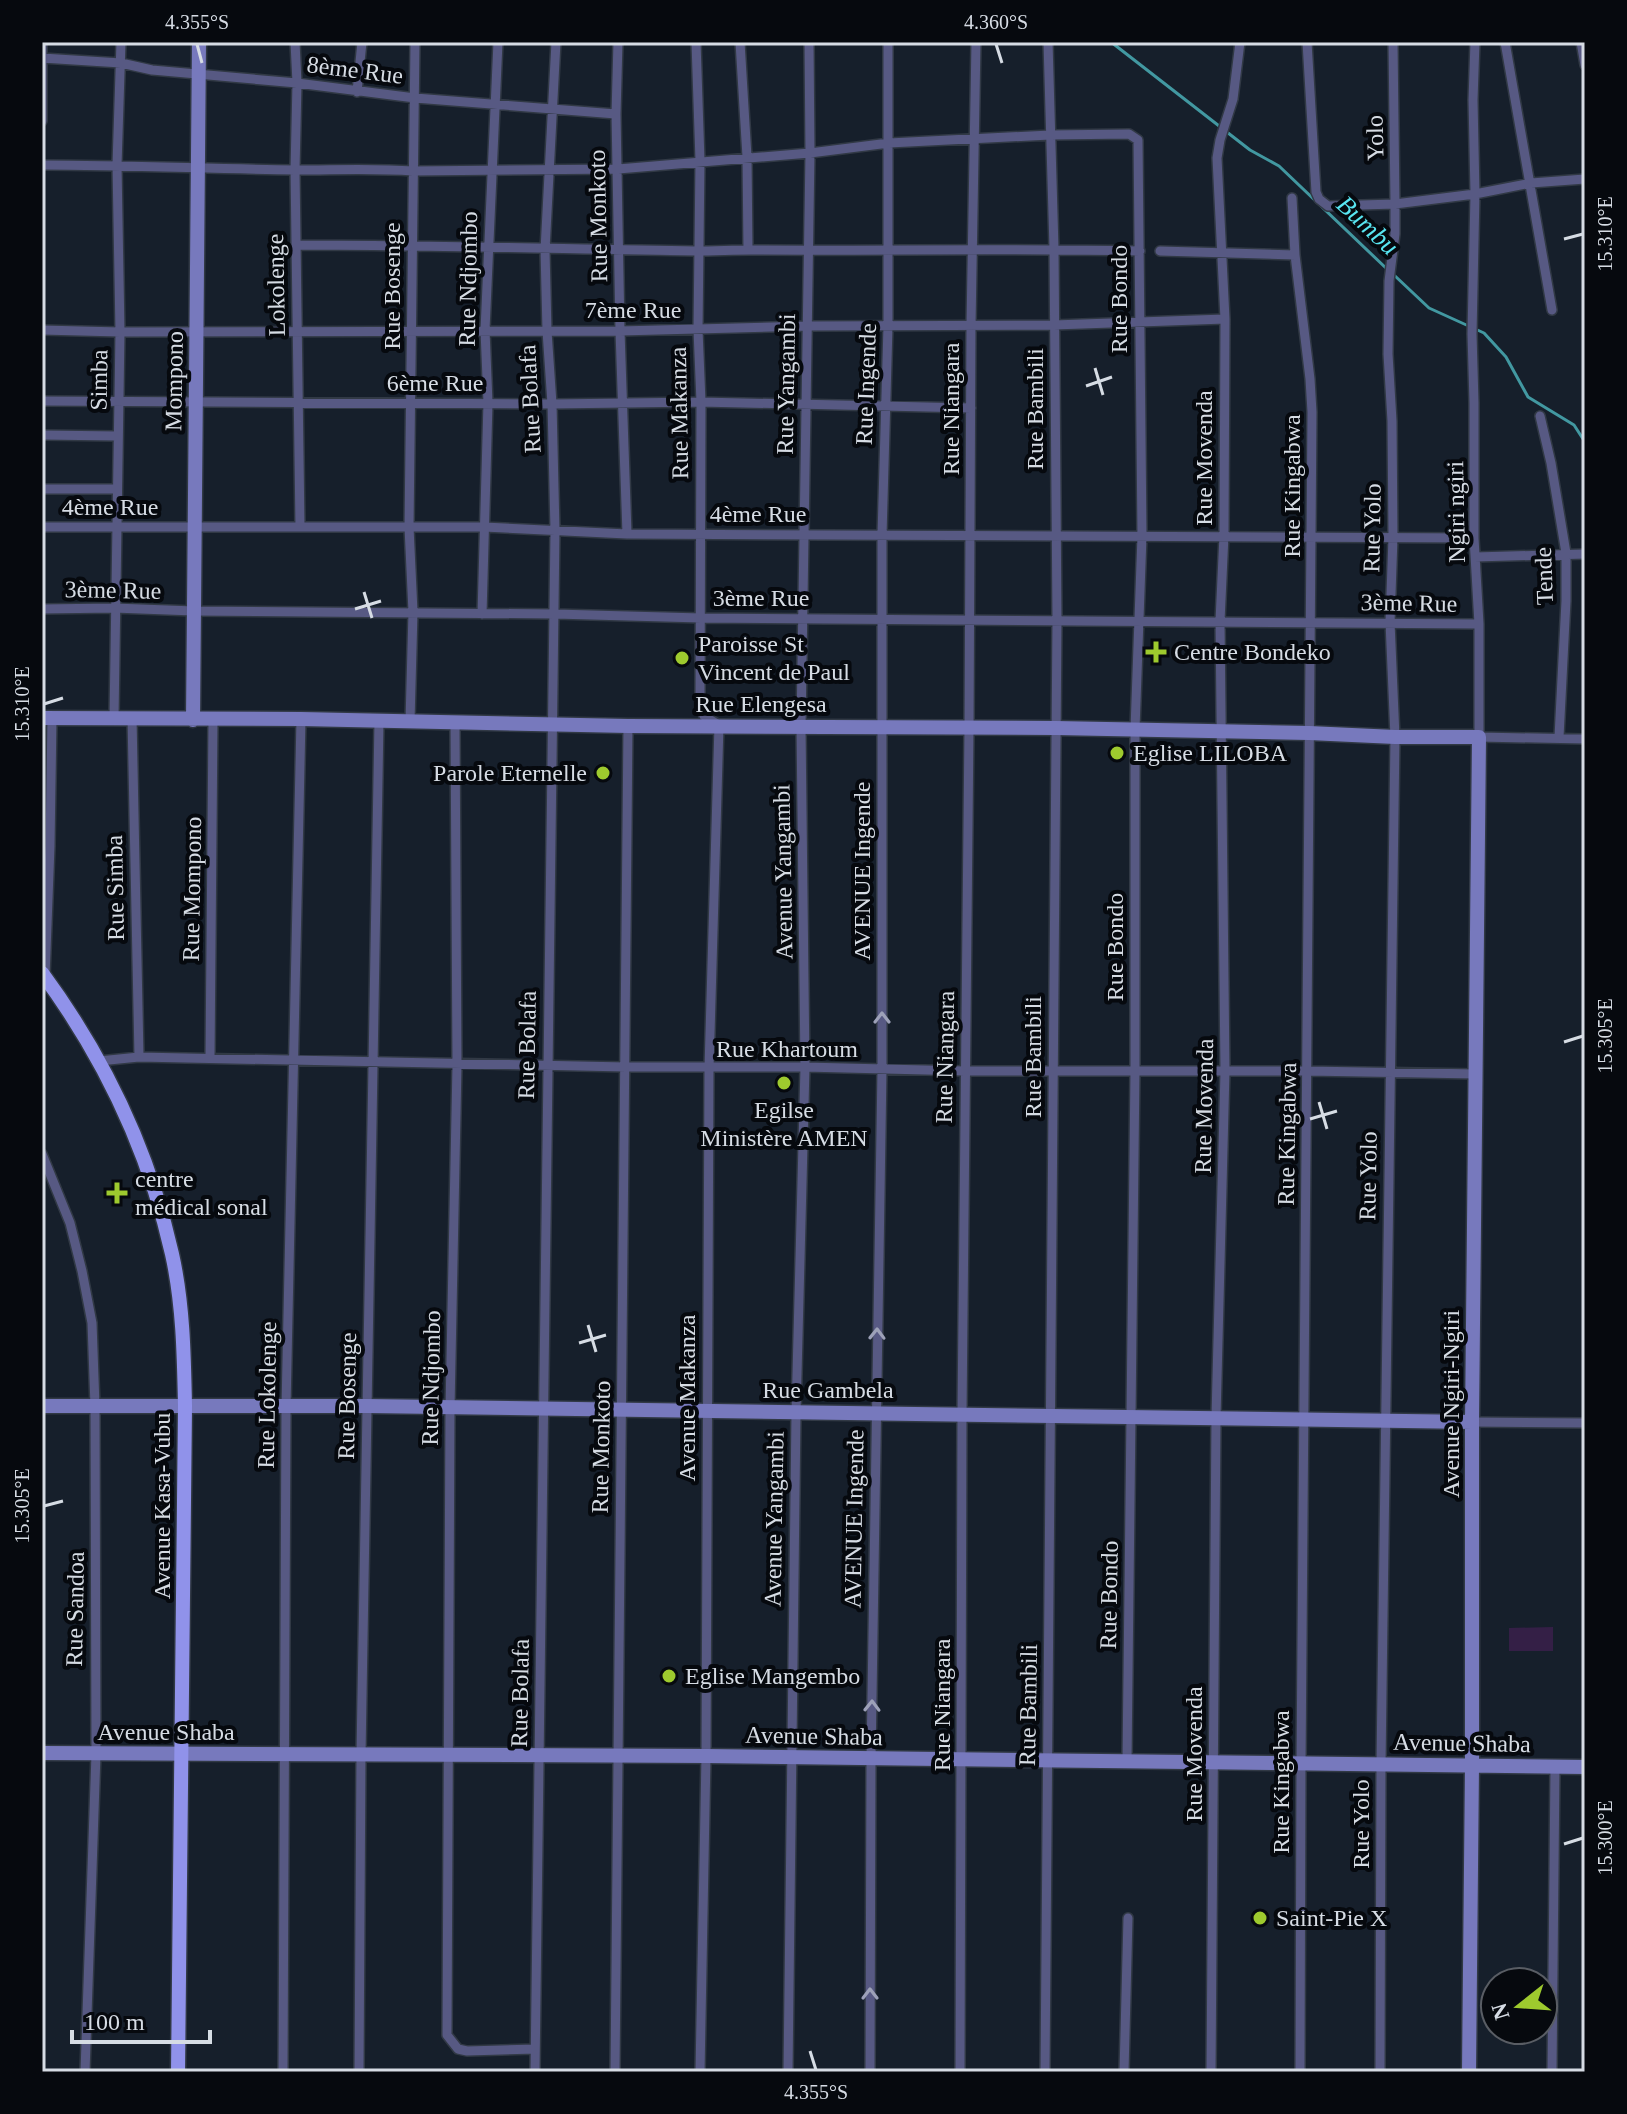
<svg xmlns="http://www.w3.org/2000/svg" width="1627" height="2114" viewBox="0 0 1627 2114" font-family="'Times New Roman',serif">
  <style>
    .park { fill: #341f46 }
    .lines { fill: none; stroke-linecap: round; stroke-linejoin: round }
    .stream { stroke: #4298a1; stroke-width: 3 }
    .street-casing { stroke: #313945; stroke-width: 12 }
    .secondary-casing { stroke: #313945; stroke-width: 17 }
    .primary-casing { stroke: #313945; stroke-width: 17 }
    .street { stroke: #575983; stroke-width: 9 }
    .secondary { stroke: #7779bd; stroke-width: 14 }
    .primary { stroke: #9092ea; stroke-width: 14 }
    .oneway { stroke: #9da1b8 }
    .ticks { fill: none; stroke: #d6dce4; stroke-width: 3 }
    .poi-dot { fill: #9eca2e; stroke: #06090e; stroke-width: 3 }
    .labels { text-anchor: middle; stroke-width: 8; stroke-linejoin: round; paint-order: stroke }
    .street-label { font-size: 24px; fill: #d6dce4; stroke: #06090e }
    .poi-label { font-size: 24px; fill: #d6dce4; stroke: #06090e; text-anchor: start }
    .water-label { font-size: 26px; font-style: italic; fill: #58e5f1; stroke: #06090e }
    .neatline { fill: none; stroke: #d6dce4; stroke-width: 3 }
    .ticks-label { font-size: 20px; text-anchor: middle; fill: #d6dce4 }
  </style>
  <rect width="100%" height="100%" fill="#161f2b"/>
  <path class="park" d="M1553,1627V1651H1509V1628Z"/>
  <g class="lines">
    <path class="stream" d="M1111,42L1250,150L1279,166L1388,270
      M1394,275L1429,308L1484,333L1506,357L1528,397L1574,425L1585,442"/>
    <g class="street-casing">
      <path id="street" d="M295,42L297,83L295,170L300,527
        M618,42L616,114L620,331L627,534
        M696,42L700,161L698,330L701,402L700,703L704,716L719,725L709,1068L706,1756L700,2072
        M740,42L747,157L748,250
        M1307,42L1316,192L1319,199L1328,206L1395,204L1475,194L1531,183L1585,179
        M1475,42L1473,100L1475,194L1472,334L1474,403V538L1479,624V737L1585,739
        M1505,42L1552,310
        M1581,42L1585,65
        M42,58L121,63L152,70L297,83L415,98L616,114
        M357,92L362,42
        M42,121V42
        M42,165C127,165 211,169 296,170C335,170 374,168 413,171L618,169L810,153L889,143L1050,135L1129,134L1138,140L1142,536L1135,729V1070L1127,1761
        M1292,198L1295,255L1310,379L1312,412L1301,1764L1300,2072
        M296,245C429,245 563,249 696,251C715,251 733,250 751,250C881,251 1010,248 1140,251
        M1160,251L1295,255
        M42,330L120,332L620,331L807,326L1054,325L1225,319
        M42,401L552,404L701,402L971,408
        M1540,416L1551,463L1566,553V601L1559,737
        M42,435L118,436
        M42,489H117
        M42,527H484L627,534L1474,538
        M1475,557L1585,554
        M42,609L114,608L194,611L555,614L701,618L1479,624
        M482,614L488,403L485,330L498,42
        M114,718L120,332L117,165L121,42
        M132,718L139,1057
        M410,721L413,612L409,527L415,42
        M455,723L457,1065L450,1408L447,2035L458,2049L467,2051L535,2049
        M45,977L50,846L52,718
        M210,1058L213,720
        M99,1061L139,1057L626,1067H805L965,1071H1308L1476,1074
        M42,1154L70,1223L82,1271L92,1323L95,1406L96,1754L85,2072
        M1472,1422L1585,1423
        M283,2072L286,1407L301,719
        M359,2072L361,1754L379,721
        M535,2072L555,530L552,404L547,331L545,250L556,42
        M615,2072L628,726
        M788,2072L796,1413L805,1067L801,727L810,153L809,42
        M870,2072L871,1759L882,1069V535L888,326V42
        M960,2072L962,1413L969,728L971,325L976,42
        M1045,2072L1057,620L1054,249L1048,42
        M1124,2072L1128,1918
        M1211,2072L1216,1417L1225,1071L1220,621L1224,535L1225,319L1217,158L1220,140L1233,99L1240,42
        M1380,2072L1381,1764L1395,737L1390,622L1393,537L1392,421L1388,354L1389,281L1395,234V204L1393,42
        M1552,2072L1555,1767"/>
    </g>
    <g class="secondary-casing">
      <path id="secondary" d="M42,718L301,719L628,726L1056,728L1309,733L1395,737H1479L1472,1422V1765L1469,2072
        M193,720L199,42
        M42,1406H367L1472,1422
        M42,1753L706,1756L1585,1767"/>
    </g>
    <g class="primary-casing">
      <path id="primary" d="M42,973C104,1057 149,1152 172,1254C183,1303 184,1355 185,1406L178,2072"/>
    </g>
    <use href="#street" class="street"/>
    <use href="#secondary" class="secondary"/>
    <use href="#primary" class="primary"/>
  </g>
  <defs><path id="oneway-chevron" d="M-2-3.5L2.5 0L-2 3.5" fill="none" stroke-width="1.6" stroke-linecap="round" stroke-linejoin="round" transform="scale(2)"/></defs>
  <g class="oneway">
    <use href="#oneway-chevron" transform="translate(882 1018) rotate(-90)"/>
    <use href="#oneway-chevron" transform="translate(877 1334) rotate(-89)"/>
    <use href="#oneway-chevron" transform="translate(872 1706) rotate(-89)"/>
    <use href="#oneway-chevron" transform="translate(870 1994) rotate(-90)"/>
  </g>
  <path class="ticks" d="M197,44L202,63M996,44L1002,63M1564,239L1583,234M1095,368L1103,395M1086,386L1112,377M364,592L372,618M355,609L381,601M44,704L63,698M1564,1042L1583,1036M1319,1102L1327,1129M1310,1119L1337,1111M588,1325L596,1352M579,1343L606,1335M44,1506L63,1501M1564,1844L1583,1838M810,2051L816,2070"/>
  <g class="poi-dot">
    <path d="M1152 640h8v8h8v8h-8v8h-8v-8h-8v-8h8z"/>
    <circle cx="682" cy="658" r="8"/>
    <circle cx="1117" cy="753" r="8"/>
    <circle cx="603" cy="773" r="8"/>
    <circle cx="784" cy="1083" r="8"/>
    <path d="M113 1181h8v8h8v8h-8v8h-8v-8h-8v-8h8z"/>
    <circle cx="669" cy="1676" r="8"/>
    <circle cx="1260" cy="1918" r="8"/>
  </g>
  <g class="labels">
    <g class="street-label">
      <text transform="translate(355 70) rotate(7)" y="8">8ème Rue</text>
      <text transform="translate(1375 138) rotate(-91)" y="8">Yolo</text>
      <text transform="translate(598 216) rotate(-91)" y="8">Rue Monkoto</text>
      <text transform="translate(468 279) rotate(-89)" y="8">Rue Ndjombo</text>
      <text transform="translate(276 285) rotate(-91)" y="8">Lokolenge</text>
      <text transform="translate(392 286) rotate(-90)" y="8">Rue Bosenge</text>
      <text transform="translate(1119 299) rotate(-90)" y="8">Rue Bondo</text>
      <text x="633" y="318">7ème Rue</text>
      <text transform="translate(99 380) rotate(-89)" y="8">Simba</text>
      <text transform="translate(174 381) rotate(-89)" y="8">Mompono</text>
      <text x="435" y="391">6ème Rue</text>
      <text transform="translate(786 384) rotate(-89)" y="8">Rue Yangambi</text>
      <text transform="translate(866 384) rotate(-88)" y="8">Rue Ingende</text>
      <text transform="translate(530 399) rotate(-93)" y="8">Rue Bolafa</text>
      <text transform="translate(951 409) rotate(-90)" y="8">Rue Niangara</text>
      <text transform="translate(1035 409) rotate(-90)" y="8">Rue Bambili</text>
      <text transform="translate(679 413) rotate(-91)" y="8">Rue Makanza</text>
      <text transform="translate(1204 458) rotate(-90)" y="8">Rue Movenda</text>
      <text transform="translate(1292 486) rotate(-90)" y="8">Rue Kingabwa</text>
      <text x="110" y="515">4ème Rue</text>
      <text transform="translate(1456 512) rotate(-91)" y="8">Ngiri ngiri</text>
      <text x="758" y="522">4ème Rue</text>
      <text transform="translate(1372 528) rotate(-89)" y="8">Rue Yolo</text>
      <text transform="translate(1544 576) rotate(-92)" y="8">Tende</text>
      <text transform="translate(113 590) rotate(1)" y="8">3ème Rue</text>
      <text x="761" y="606">3ème Rue</text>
      <text transform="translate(1409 603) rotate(1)" y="8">3ème Rue</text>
      <text x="761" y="712">Rue Elengesa</text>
      <text transform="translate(862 871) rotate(-90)" y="8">AVENUE Ingende</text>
      <text transform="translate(783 872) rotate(-91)" y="8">Avenue Yangambi</text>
      <text transform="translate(115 888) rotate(-91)" y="8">Rue Simba</text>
      <text transform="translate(192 889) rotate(-89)" y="8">Rue Mompono</text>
      <text transform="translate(1115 947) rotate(-90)" y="8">Rue Bondo</text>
      <text transform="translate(527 1045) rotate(-89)" y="8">Rue Bolafa</text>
      <text x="787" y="1057">Rue Khartoum</text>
      <text transform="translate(945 1057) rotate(-89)" y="8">Rue Niangara</text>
      <text transform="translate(1033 1057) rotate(-90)" y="8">Rue Bambili</text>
      <text transform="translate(1204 1106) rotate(-89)" y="8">Rue Movenda</text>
      <text transform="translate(1287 1134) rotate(-89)" y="8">Rue Kingabwa</text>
      <text transform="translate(1368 1176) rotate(-89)" y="8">Rue Yolo</text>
      <text transform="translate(431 1378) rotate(-89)" y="8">Rue Ndjombo</text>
      <text x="828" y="1398">Rue Gambela</text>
      <text transform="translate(267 1395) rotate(-89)" y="8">Rue Lokolenge</text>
      <text transform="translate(347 1396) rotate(-89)" y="8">Rue Bosenge</text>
      <text transform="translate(687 1398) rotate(-90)" y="8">Avenue Makanza</text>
      <text transform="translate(1451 1404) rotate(-90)" y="8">Avenue Ngiri-Ngiri</text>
      <text transform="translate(601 1447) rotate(-89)" y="8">Rue Monkoto</text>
      <text transform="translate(162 1506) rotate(-90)" y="8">Avenue Kasa-Vubu</text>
      <text transform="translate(774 1519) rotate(-89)" y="8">Avenue Yangambi</text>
      <text transform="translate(854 1519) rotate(-89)" y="8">AVENUE Ingende</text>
      <text transform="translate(1109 1595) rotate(-89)" y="8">Rue Bondo</text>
      <text transform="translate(75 1609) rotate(-89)" y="8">Rue Sandoa</text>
      <text transform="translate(520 1693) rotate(-89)" y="8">Rue Bolafa</text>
      <text transform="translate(942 1705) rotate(-90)" y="8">Rue Niangara</text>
      <text transform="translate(1028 1705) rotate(-89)" y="8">Rue Bambili</text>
      <text x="166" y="1740">Avenue Shaba</text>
      <text transform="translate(814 1736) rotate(1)" y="8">Avenue Shaba</text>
      <text transform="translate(1462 1743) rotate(1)" y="8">Avenue Shaba</text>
      <text transform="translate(1194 1754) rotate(-90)" y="8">Rue Movenda</text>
      <text transform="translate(1281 1782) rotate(-90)" y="8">Rue Kingabwa</text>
      <text transform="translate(1361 1824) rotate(-90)" y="8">Rue Yolo</text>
    </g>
    <g class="poi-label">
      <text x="698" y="652">Paroisse St<tspan x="698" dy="28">Vincent de Paul</tspan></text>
      <text x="1174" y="660">Centre Bondeko</text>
      <text x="1133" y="761">Eglise LILOBA</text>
      <text x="587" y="781" text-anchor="end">Parole Eternelle</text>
      <text x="784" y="1118" text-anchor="middle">Egilse<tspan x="784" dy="28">Ministère AMEN</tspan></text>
      <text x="135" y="1187">centre<tspan x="135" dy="28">médical sonal</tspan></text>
      <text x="685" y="1684">Eglise Mangembo</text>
      <text x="1276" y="1926">Saint-Pie X</text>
    </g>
    <g class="water-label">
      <text transform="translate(1368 225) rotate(43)" y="9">Bumbu</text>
    </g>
  </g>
  <rect width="1627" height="2114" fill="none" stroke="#06090e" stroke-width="88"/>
  <g transform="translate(1519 2006) rotate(253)"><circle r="38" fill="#06090e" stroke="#595d64" stroke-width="2"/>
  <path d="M0-6L14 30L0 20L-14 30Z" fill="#9eca2e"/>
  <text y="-12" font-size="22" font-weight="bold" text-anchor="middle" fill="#d6dce4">N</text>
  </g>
  <path d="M72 2030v12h138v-12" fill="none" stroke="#d6dce4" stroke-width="4"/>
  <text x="84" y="2030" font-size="24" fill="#d6dce4" stroke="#06090e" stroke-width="6" paint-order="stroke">100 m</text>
  <rect x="44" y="44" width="1539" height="2026" class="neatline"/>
  <g class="ticks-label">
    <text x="197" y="29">4.355°S</text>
    <text x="996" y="29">4.360°S</text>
    <text transform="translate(1605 234) rotate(-90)" y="7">15.310°E</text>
    <text transform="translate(22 704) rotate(-90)" y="7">15.310°E</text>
    <text transform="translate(1605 1036) rotate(-90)" y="7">15.305°E</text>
    <text transform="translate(22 1506) rotate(-90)" y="7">15.305°E</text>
    <text transform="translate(1605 1838) rotate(-90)" y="7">15.300°E</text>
    <text x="816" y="2099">4.355°S</text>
  </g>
</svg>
